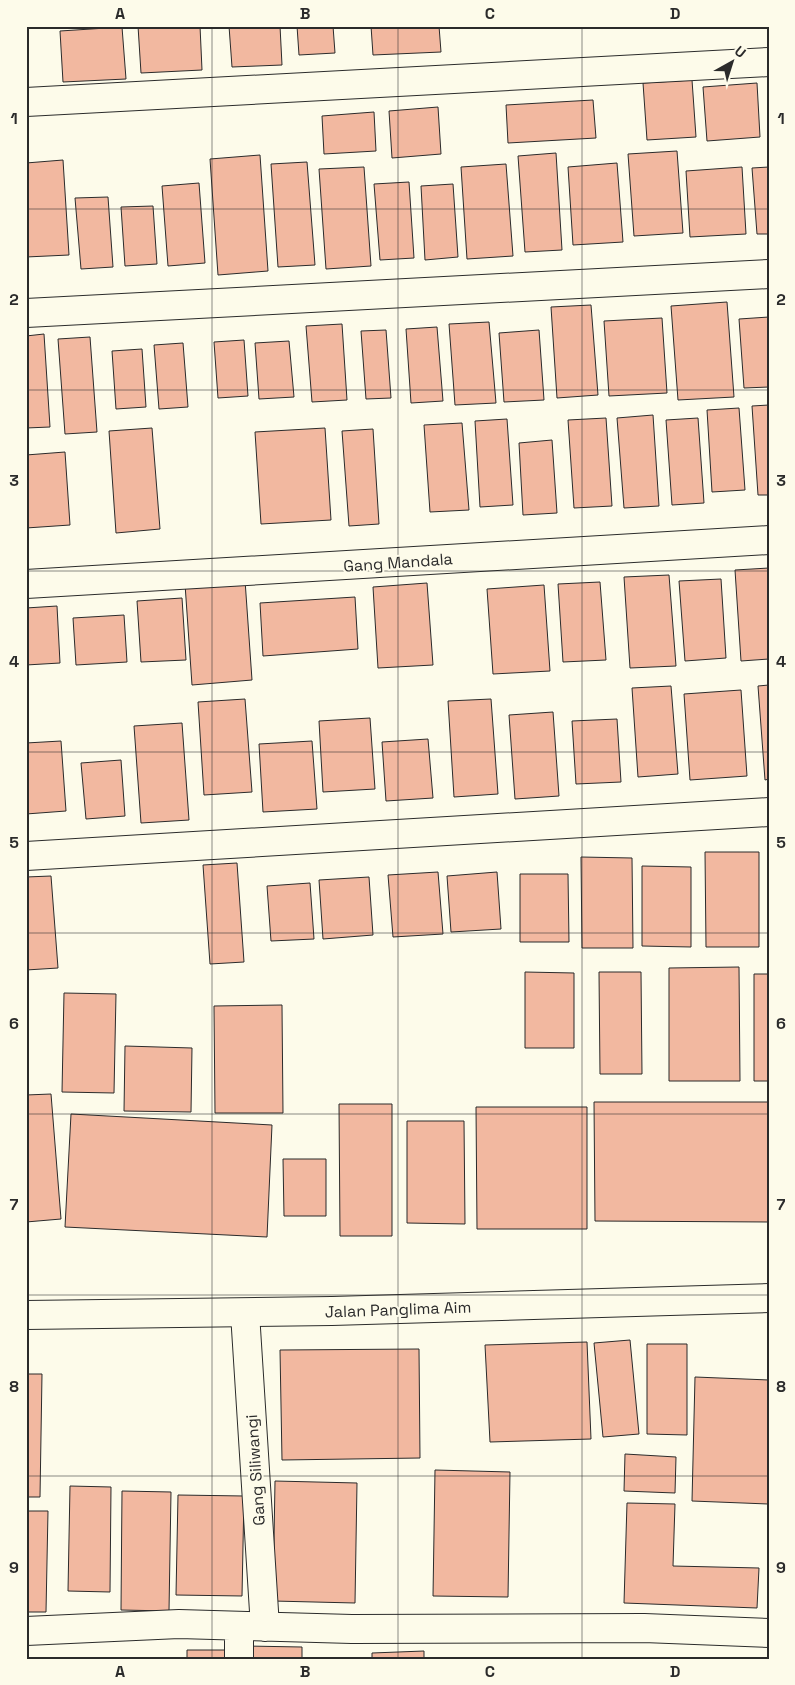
<svg xmlns="http://www.w3.org/2000/svg" width="795" height="1685" viewBox="0 0 795 1685" font-family="'Space Grotesk',sans-serif">
  <style>
    .building { fill: #f2b8a0; stroke: #2b2b2b }
    .lines { fill: none; stroke-linecap: round; stroke-linejoin: round }
    .minor-casing { stroke: #2b2b2b; stroke-width: 30 }
    .tertiary-casing { stroke: #2b2b2b; stroke-width: 30 }
    .minor { stroke: #fdfbea; stroke-width: 28 }
    .tertiary { stroke: #fdfbea; stroke-width: 28 }
    .grid { fill: none; stroke: #2b2b2b; stroke-width: 1; stroke-opacity: 0.55 }
    .labels { text-anchor: middle; stroke-width: 4; stroke-linejoin: round; paint-order: stroke }
    .street-label { font-size: 16px; fill: #2b2b2b; stroke: #fdfbea }
    .neatline { fill: none; stroke: #2b2b2b; stroke-width: 2 }
    .grid-label { font-size: 16px; text-anchor: middle; font-weight: bold; fill: #2b2b2b }
  </style>
  <rect width="100%" height="100%" fill="#fdfbea"/>
  <path class="building" d="M138,26H200L202,70L141,73Z
    M229,26H280L282,65L232,67Z
    M297,26H333L335,53L299,55Z
    M371,26H439L441,52L373,55Z
    M122,27L126,79L63,82L60,31Z
    M692,80L696,137L647,140L643,83Z
    M757,83L760,137L707,141L703,87Z
    M593,100L596,138L508,143L506,105Z
    M438,107L441,154L392,158L389,111Z
    M374,112L376,151L324,154L322,116Z
    M677,151L683,233L634,236L628,154Z
    M556,153L562,250L525,252L518,156Z
    M260,155L268,271L218,275L210,159Z
    M63,160L69,255L26,257V163Z
    M307,162L315,265L278,267L271,164Z
    M617,163L623,242L573,245L568,167Z
    M506,164L513,256L467,259L461,167Z
    M364,167L371,266L326,269L319,169Z
    M742,167L746,234L690,237L686,171Z
    M769,167V234H757L752,168Z
    M409,182L414,258L380,260L374,184Z
    M199,183L205,263L168,266L162,186Z
    M453,184L458,257L425,260L421,186Z
    M108,197L113,267L81,269L75,198Z
    M153,206L157,264L125,266L121,207Z
    M727,302L734,397L678,400L671,306Z
    M591,305L598,395L557,398L551,307Z
    M769,317V387L744,388L739,319Z
    M662,318L667,393L609,396L604,321Z
    M489,322L496,403L455,405L449,324Z
    M342,324L347,400L312,402L306,326Z
    M437,327L443,401L411,403L406,329Z
    M386,330L391,398L366,399L361,331Z
    M539,330L544,400L504,402L499,333Z
    M44,334L50,427L26,428V336Z
    M90,337L97,432L65,434L58,339Z
    M244,340L248,396L218,398L214,342Z
    M289,341L294,397L259,399L255,343Z
    M183,343L188,407L159,409L154,345Z
    M142,349L146,407L116,409L112,351Z
    M769,405V495H758L752,406Z
    M739,408L745,490L712,492L707,410Z
    M653,415L659,506L624,508L617,418Z
    M606,418L612,506L574,508L568,420Z
    M698,418L704,503L672,505L666,420Z
    M507,419L513,505L480,507L475,421Z
    M462,423L469,510L430,512L424,425Z
    M152,428L160,529L116,533L109,431Z
    M325,428L331,520L261,524L255,432Z
    M373,429L379,524L349,526L342,431Z
    M552,440L557,513L523,515L519,443Z
    M65,452L70,525L26,528V455Z
    M769,568V659L741,661L735,570Z
    M669,575L676,666L630,668L624,577Z
    M721,579L726,658L685,661L679,581Z
    M245,580L252,680L192,685L185,584Z
    M600,582L606,660L563,662L558,584Z
    M427,583L433,665L378,668L373,587Z
    M544,585L550,671L493,674L487,589Z
    M355,597L358,649L263,656L260,603Z
    M182,598L186,660L141,662L137,601Z
    M57,606L60,663L26,665V608Z
    M124,615L127,662L76,665L73,618Z
    M769,685V779L765,780L758,686Z
    M671,686L678,774L638,777L632,688Z
    M741,690L747,776L690,780L684,694Z
    M245,699L252,792L204,795L198,702Z
    M491,699L498,794L454,797L448,701Z
    M553,712L559,796L515,799L509,715Z
    M370,718L375,789L323,792L319,721Z
    M617,719L621,782L576,784L572,721Z
    M182,723L189,820L141,823L134,726Z
    M428,739L433,798L386,801L382,742Z
    M61,741L66,811L26,814V743Z
    M312,741L317,809L263,812L259,744Z
    M121,760L125,816L86,819L81,763Z
    M705,852H759V947H706Z
    M581,857L632,858L633,948H582Z
    M237,863L244,962L210,964L203,865Z
    M642,866L691,867V947L642,946Z
    M438,872L443,934L393,937L388,875Z
    M497,872L501,929L451,932L447,876Z
    M520,874H568L569,942H520Z
    M51,876L58,968L26,970V877Z
    M369,877L373,935L323,939L319,880Z
    M310,883L314,939L271,941L267,886Z
    M739,967L740,1081H669V968Z
    M525,972L574,973V1048H525Z
    M599,972H641L642,1074H600Z
    M754,974H769V1081H754Z
    M64,993L116,994L114,1093L62,1092Z
    M282,1005L283,1113H215L214,1006Z
    M125,1046L192,1048L191,1112L124,1111Z
    M51,1094L61,1219L26,1222V1095Z
    M594,1102H769V1222L595,1221Z
    M339,1104H392V1236H340Z
    M476,1107H587V1229H477Z
    M71,1114L272,1125L267,1237L65,1227Z
    M407,1121H464L465,1224L407,1223Z
    M283,1159H326V1216H284Z
    M630,1340L639,1434L603,1437L594,1343Z
    M587,1342L591,1439L490,1442L485,1345Z
    M647,1344H687V1435L647,1434Z
    M419,1349L420,1458L282,1460L280,1350Z
    M26,1374H42L40,1497H26Z
    M695,1377L769,1380L768,1504L692,1501Z
    M625,1454L676,1457L675,1493L624,1491Z
    M435,1470L510,1472L508,1597L433,1596Z
    M275,1481L357,1483L355,1603L273,1601Z
    M70,1486L111,1487L110,1592L68,1591Z
    M122,1491L171,1492L169,1611L121,1610Z
    M178,1495L244,1496L242,1596L176,1595Z
    M627,1503L675,1504L673,1566L759,1568L757,1608L624,1603Z
    M26,1511H48L46,1612H26Z
    M245,1646L302,1647V1659H245Z
    M187,1650H228V1659H187Z
    M424,1651V1659H372V1653Z"/>
  <g class="lines">
    <g class="minor-casing">
      <path id="minor" d="M26,102L769,62
        M26,313L769,274
        M26,584L769,540
        M26,856L769,812
        M245,1313L265,1627
        M239,1626V1659
        M26,1631L179,1624L352,1629L644,1628L769,1633"/>
    </g>
    <g class="tertiary-casing">
      <path id="tertiary" d="M26,1315L332,1311L769,1298"/>
    </g>
    <use href="#minor" class="minor"/>
    <use href="#tertiary" class="tertiary"/>
  </g>
  <path class="grid" d="M212,26V1659M398,26V1659M582,26V1659M26,209H769M26,390H769M26,571H769M26,752H769M26,933H769M26,1114H769M26,1295H769M26,1476H769"/>
  <g class="labels">
    <g class="street-label">
      <text transform="translate(398 562) rotate(-4)" y="6">Gang Mandala</text>
      <text transform="translate(398 1309) rotate(-2)" y="6">Jalan Panglima Aim</text>
      <text transform="translate(255 1470) rotate(-94)" y="6">Gang Siliwangi</text>
    </g>
  </g>
  <rect width="795" height="1685" fill="none" stroke="#fdfbea" stroke-width="55"/>
  <g transform="translate(732 62) rotate(39)" stroke="#fdfbea" stroke-width="4" paint-order="stroke">
  <path d="M0-4L9 19L0 12L-9 19Z" fill="#2b2b2b"/>
  <text y="-8" font-size="14" font-weight="bold" text-anchor="middle" fill="#2b2b2b">U</text>
  </g>
  <rect x="28" y="28" width="740" height="1630" class="neatline"/>
  <g class="grid-label">
    <text x="120" y="19">A</text>
    <text x="305" y="19">B</text>
    <text x="490" y="19">C</text>
    <text x="675" y="19">D</text>
    <text x="14" y="124">1</text>
    <text x="781" y="124">1</text>
    <text x="14" y="305">2</text>
    <text x="781" y="305">2</text>
    <text x="14" y="486">3</text>
    <text x="781" y="486">3</text>
    <text x="14" y="667">4</text>
    <text x="781" y="667">4</text>
    <text x="14" y="848">5</text>
    <text x="781" y="848">5</text>
    <text x="14" y="1029">6</text>
    <text x="781" y="1029">6</text>
    <text x="14" y="1210">7</text>
    <text x="781" y="1210">7</text>
    <text x="14" y="1392">8</text>
    <text x="781" y="1392">8</text>
    <text x="14" y="1573">9</text>
    <text x="781" y="1573">9</text>
    <text x="120" y="1677">A</text>
    <text x="305" y="1677">B</text>
    <text x="490" y="1677">C</text>
    <text x="675" y="1677">D</text>
  </g>
</svg>
